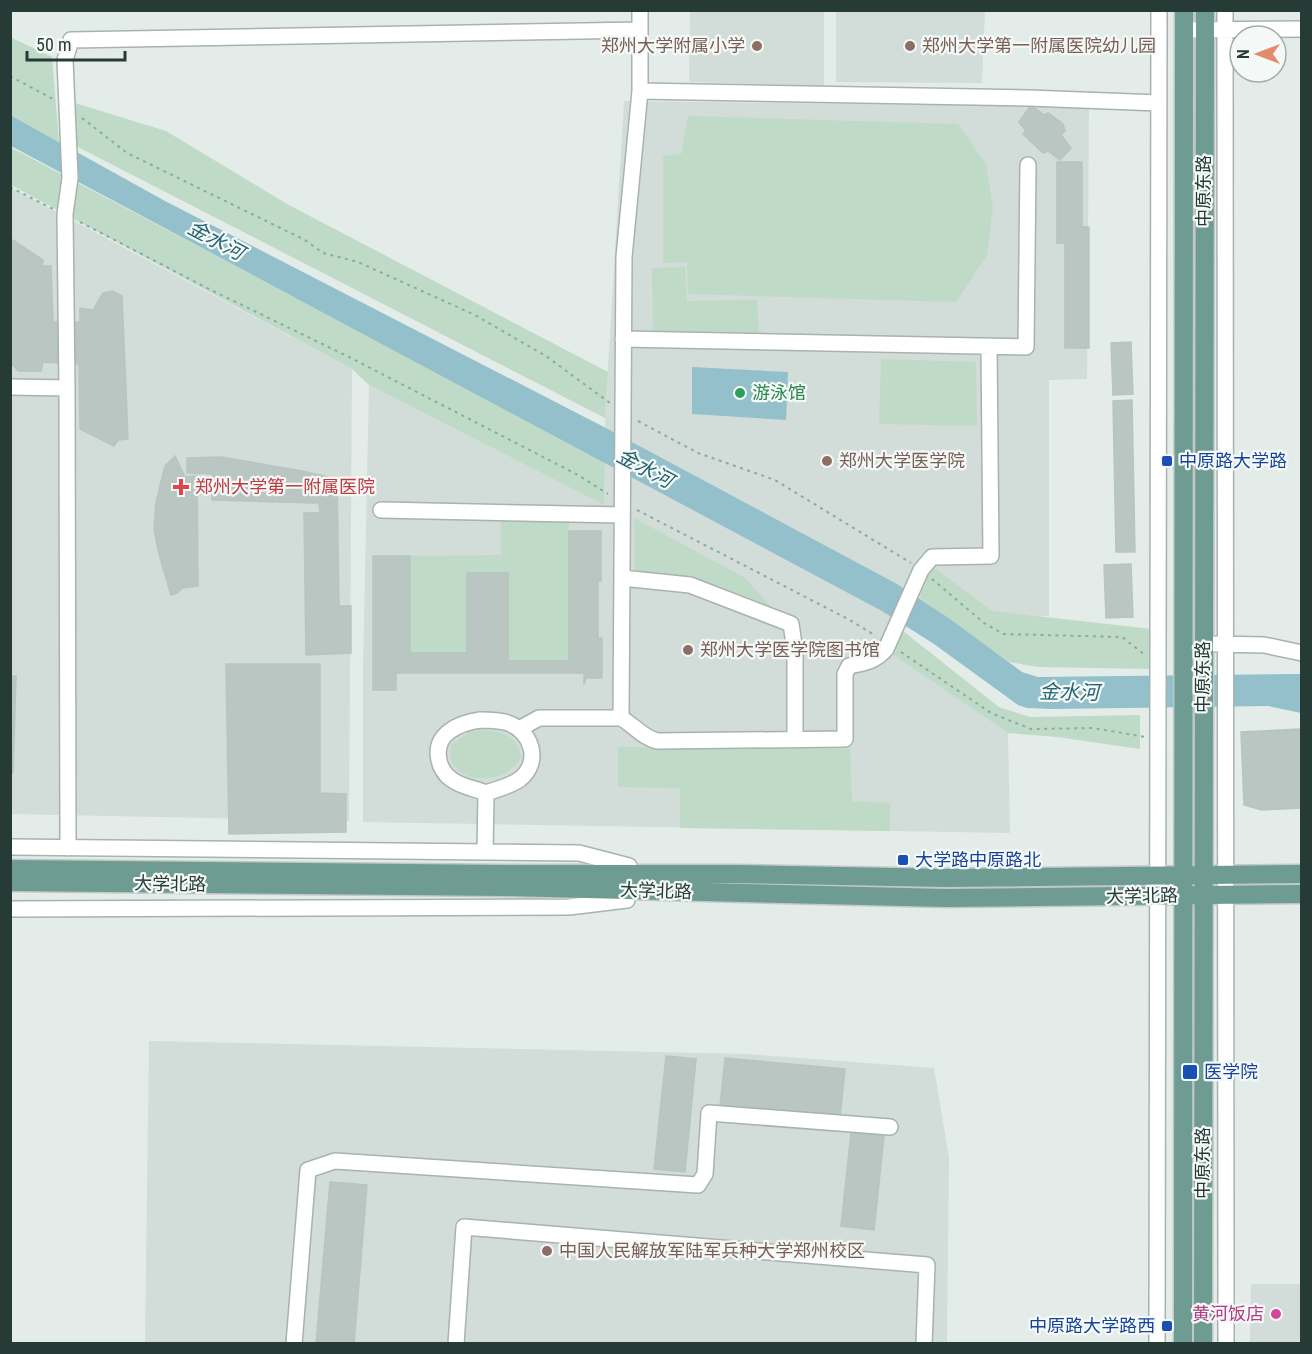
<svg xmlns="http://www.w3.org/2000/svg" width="1312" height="1354" viewBox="0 0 1312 1354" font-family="'Roboto Condensed','Noto Sans SC',sans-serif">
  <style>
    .built { fill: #d2dcd8 }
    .green { fill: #c0dac8 }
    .water { fill: #93c0ca }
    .building { fill: #bac6c2; stroke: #b7c5c0; stroke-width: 1.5 }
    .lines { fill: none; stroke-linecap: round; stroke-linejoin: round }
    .minor-casing { stroke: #a7b3b0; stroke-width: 18 }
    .major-casing { stroke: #c2c8c7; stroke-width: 21 }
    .path { stroke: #88aca2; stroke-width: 2; stroke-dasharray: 3 4.5; stroke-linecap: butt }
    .minor { stroke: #fff; stroke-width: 15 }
    .major { stroke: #6e9c92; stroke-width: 18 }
    .education-dot { fill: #8d6e63; stroke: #f4f9f7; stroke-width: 2 }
    .leisure-dot { fill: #2e9e5b; stroke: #f4f9f7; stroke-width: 2 }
    .transit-dot { fill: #1a4fb4; stroke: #f4f9f7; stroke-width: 2 }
    .health-dot { fill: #e0444e; stroke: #f4f9f7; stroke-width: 2 }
    .hotel-dot { fill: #d1479c; stroke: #f4f9f7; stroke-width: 2 }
    .labels { text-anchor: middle; stroke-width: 4.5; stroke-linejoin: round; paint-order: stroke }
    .education-label { font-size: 18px; fill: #785e54; stroke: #f4f9f7; text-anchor: start }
    .street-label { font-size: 18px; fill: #263b36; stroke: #f4f9f7 }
    .leisure-label { font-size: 18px; fill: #27864d; stroke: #f4f9f7; text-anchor: start }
    .transit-label { font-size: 18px; fill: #164399; stroke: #f4f9f7; text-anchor: start }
    .health-label { font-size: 18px; fill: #be3a42; stroke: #f4f9f7; text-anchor: start }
    .hotel-label { font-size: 18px; fill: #b23c85; stroke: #f4f9f7; text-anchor: end }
    .water-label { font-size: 20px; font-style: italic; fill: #266271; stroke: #f4f9f7 }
  </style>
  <rect width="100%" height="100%" fill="#e4ece9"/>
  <path class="built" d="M690,11H824V86L689,82Z
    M836,11H985L982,83L836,82Z
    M624,101L1089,107L1087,379L1049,380V616L997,615L932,567L892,654L1008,733L1010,833L363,822V669L369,385L604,505L605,418Z
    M10,187L352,369L349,821L11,814Z
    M149,1041L746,1054L934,1068L949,1158L947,1343L145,1344Z
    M1251,1284H1301V1343H1250Z"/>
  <path class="green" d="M10,37L52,57L59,142L11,116Z
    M75,103L166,131L287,204L608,372L605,418L74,145Z
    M688,116L958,124L986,164L993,207L987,255L956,302L688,294L687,262L663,263V156L681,154Z
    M10,147L605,461L604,505L369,385L352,369L11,185Z
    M685,267L687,301L757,300L759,333L653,331L652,268Z
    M881,359L976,362L977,426L879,424Z
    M634,518L745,578L775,611L684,576L635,571Z
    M501,521L569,522V661H508L507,573H467V653H410V556L501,555Z
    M932,566L992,611L1152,629L1150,669L1038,667L1009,662L919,598Z
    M903,631L999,707L1030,717L1140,715V749L1057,737L1008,733L892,654Z
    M481,730C501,731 518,735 521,757C507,789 442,785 451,745L469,732Z
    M618,747L850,749L852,801L890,803V831L680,828V788L618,787Z"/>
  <path class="water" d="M10,115L165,201L602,426L897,584L950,619L1022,672L1038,677L1301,674V713L1268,706L1052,709L1027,708L1018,705L934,644L882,611L11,146Z
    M692,367L788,372L786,420L692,414Z"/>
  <path class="building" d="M1031,105L1044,115L1048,113L1063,124L1065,131L1061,135L1071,148L1060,160L1048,151L1043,153L1023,134L1026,131L1019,122Z
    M1057,162H1082V227H1089V348H1065V243H1057Z
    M13,240L43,260L42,266H51L53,322H80V308L93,310L103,293L113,291L122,296L128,439L118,440L114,446L80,429L79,364L43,362L41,371H18L14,366L10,365V243Z
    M1131,342L1133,394L1113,395L1111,343Z
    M1132,400L1135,552H1116L1113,401Z
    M175,456L185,477L197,476L198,586L182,588L177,593L171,595L159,554L154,529L156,502L165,466Z
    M221,457L302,471L337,479L339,606H351V653L306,655L304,513H320L319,503L212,500L213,474L187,473V458Z
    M569,531H601V581H598V638H602V678H586L584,684V673H396V690H373V556H410V653H467V573H508V661H569Z
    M1131,564L1133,617L1106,618L1104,565Z
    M226,664H320V793L346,794V832L229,834Z
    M10,676H16L13,773H10Z
    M1299,729L1302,732V808L1262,810L1244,805L1241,732Z
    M666,1056L696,1059L685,1172L654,1169Z
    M725,1058L845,1069L840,1117L720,1107Z
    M851,1133L884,1136L874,1230L841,1226Z
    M330,1182L367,1185L354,1344H316Z"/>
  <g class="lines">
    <g class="minor-casing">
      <path id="minor" d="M1225,10L1226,1344
        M1184,30L1302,29
        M640,91L1029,98L1159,103
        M623,339L1026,347L1028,165
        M10,387L67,388L68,848
        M67,388L65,214L70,178L65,60L71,40L640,30
        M381,510L622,515
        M622,578L690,585L791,624L795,651V740
        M1216,644L1264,645L1302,653
        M621,718L624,257L640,91V10
        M480,720C489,720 499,720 508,723C531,731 542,761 520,779C511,786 497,789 486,793C474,788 461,787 451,779C445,775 440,767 439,760C433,734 459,723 480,720Z
        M519,729L539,718H621C635,726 642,737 657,741L845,739V674L849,666C865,663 876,661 886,649L921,570L932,557L991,556L989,346
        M10,847L579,853L629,866
        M485,852L486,793
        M10,909L569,907L627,900
        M294,1344L308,1170L335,1161L698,1185L705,1174L709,1113L890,1127
        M456,1344L464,1227L927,1265L924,1344
        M1157,1344L1159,10"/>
    </g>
    <g class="major-casing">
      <path id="major" d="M10,869L505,874H736L946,878L1302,874
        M10,882L505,887L946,898L1302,894
        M1183,1344L1184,10
        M1203,1344L1205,10"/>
    </g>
    <path class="path" d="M10,76L53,99
      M82,118L127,153L305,240L323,253L358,262L475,315L546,356L610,403
      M10,187L53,209
      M80,222L207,288L349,357L578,475L608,494
      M638,421L698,453L775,480L911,563
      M637,510L848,619L876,636
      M932,579L984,623L1003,634L1122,637L1145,655
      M901,652L991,713L1031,729L1093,728L1146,737"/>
    <use href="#minor" class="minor"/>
    <use href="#major" class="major"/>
  </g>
  <g class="education-dot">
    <circle cx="757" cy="46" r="6"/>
    <circle cx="910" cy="46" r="6"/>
    <circle cx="827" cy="461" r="6"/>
    <circle cx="688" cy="650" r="6"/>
    <circle cx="547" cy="1251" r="6"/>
  </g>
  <circle class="leisure-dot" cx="740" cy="393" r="6"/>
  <g class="transit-dot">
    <rect x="1161" y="455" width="12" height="12" rx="3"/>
    <rect x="897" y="854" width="12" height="12" rx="3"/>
    <rect x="1182" y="1064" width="16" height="16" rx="3"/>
    <rect x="1161" y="1320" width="12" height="12" rx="3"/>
  </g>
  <path class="health-dot" d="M178 478h6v6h6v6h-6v6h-6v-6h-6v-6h6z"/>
  <circle class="hotel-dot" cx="1276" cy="1314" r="6"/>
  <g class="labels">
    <g class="education-label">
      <text x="745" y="52" text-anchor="end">郑州大学附属小学</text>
      <text x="922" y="52">郑州大学第一附属医院幼儿园</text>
      <text x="839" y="467">郑州大学医学院</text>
      <text x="700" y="656">郑州大学医学院图书馆</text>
      <text x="559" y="1257">中国人民解放军陆军兵种大学郑州校区</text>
    </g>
    <g class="street-label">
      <text transform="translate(1204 191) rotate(-90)" y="6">中原东路</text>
      <text transform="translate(1203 677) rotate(-90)" y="6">中原东路</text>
      <text transform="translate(170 884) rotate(1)" y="6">大学北路</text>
      <text transform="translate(656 891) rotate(2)" y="6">大学北路</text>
      <text transform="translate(1142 896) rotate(-1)" y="6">大学北路</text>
      <text transform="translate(1203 1163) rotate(-90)" y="6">中原东路</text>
    </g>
    <g class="leisure-label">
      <text x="752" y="399">游泳馆</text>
    </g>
    <g class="transit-label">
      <text x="1179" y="467">中原路大学路</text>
      <text x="915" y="866">大学路中原路北</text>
      <text x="1204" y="1078">医学院</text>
      <text x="1155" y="1332" text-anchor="end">中原路大学路西</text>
    </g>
    <g class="health-label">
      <text x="195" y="493">郑州大学第一附属医院</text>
    </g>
    <g class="hotel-label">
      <text x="1264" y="1320">黄河饭店</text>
    </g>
    <g class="water-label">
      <text transform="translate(216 240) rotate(28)" y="7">金水河</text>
      <text transform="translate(645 468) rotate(28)" y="7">金水河</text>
      <text transform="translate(1069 692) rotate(1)" y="7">金水河</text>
    </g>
  </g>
  <rect width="1312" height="1354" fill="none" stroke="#263b36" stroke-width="24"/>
  <g transform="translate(1258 54) rotate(270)"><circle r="28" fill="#f4f9f7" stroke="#a2adaa" stroke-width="1.5"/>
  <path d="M0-4.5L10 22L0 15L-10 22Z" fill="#e28c6c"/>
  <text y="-9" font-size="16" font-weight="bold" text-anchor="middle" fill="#263b36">N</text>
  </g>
  <path d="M27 51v9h98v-9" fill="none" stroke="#263b36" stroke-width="3"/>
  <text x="36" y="51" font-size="18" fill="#263b36" stroke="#f4f9f7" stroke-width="4.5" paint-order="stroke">50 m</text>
</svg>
